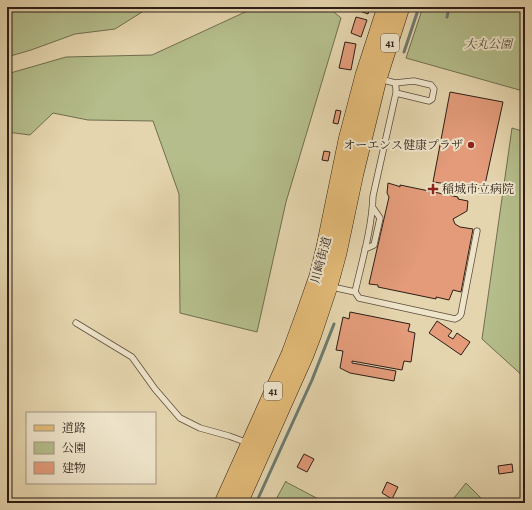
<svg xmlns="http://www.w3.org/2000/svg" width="532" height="510" viewBox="0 0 532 510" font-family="Alegreya,'Noto Serif JP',serif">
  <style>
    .green { fill: #b4bd8b; stroke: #706e50 }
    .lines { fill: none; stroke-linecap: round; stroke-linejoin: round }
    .stream { stroke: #6c7b6f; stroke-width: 3 }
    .building { fill: #e39b7a; stroke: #2d1e16 }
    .lane-casing { stroke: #5b4c3c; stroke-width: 7 }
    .primary-casing { stroke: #2d1e16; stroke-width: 18 }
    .lane { stroke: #eee4ca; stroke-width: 5.5 }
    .primary { stroke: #e2ba77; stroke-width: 17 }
    .poi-dot { fill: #8f2418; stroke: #eee4ca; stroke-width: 1.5 }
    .labels { text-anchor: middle; stroke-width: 4; stroke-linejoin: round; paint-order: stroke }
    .shield { fill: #eee4ca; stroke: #67594c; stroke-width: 1 }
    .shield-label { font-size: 11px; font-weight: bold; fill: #2d1e16 }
    .park-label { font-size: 12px; font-style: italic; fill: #564e39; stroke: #eee4ca }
    .poi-label { font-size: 12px; fill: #2d1e16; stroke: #eee4ca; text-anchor: end }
    .street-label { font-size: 12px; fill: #2d1e16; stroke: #eee4ca }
  </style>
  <rect width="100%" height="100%" fill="#e5d5ae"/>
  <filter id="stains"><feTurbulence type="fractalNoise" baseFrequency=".005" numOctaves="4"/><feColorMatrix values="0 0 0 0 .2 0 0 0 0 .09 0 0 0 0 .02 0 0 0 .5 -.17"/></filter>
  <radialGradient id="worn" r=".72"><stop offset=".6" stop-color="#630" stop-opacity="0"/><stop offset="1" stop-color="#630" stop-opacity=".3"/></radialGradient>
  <path class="green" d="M7,7H150L115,29L75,34L31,50L7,57Z
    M256,7H328L341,18L286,202L257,332L180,313L179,194L153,121L88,120L53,113L30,135L7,132V74L66,57L152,55Z
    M423,7H525V90L523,91L406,58Z
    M512,128L525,132V378L482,339Z
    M286,481V482L326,503H274Z
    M466,483L486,503H450Z"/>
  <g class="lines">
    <path class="stream" d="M447,7L448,12L447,17
      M404,52L419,7
      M256,503L312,380L334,324"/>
  </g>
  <path class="building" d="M358,7H367L370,8L368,14L357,10Z
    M356,17L367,20L361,37L351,33Z
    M345,42L356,44L351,70L339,68Z
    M450,92L503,102L484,189L433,182Z
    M336,110L341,111L338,124L333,123Z
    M324,151L330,152L328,161L322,160Z
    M388,183L398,186L400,187V185L458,197V199L468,201L467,211L453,219L455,224L460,227L473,229L461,292L453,290L449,300L436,297V299L378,287V285L369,284L389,197L387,193Z
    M350,312L410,324L408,331L415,333L411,362L404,361L402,370L352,361V363L396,371L394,381L350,373L340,368L343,351L336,350L343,317L349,319Z
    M437,321L452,331L448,336L453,339L457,333L470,342L461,355L429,333Z
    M304,454L314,459L307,472L297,467Z
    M512,464L513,472L499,474L498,466Z
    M387,482L398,487L392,499L382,493Z"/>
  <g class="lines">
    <g class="lane-casing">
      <path id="lane" d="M380,79L395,83L414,81L431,85L434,89L432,99L429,101L396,93
        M365,249L374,245L380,218L373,208
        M332,287L355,292L359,298L455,319C458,318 460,317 461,314L477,231
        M355,292C362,261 372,228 373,196L396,93V88L395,83
        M76,323L132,357L155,389L180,418L200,428L229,436L248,443"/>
    </g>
    <g class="primary-casing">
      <path id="primary" d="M223,503L290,354L305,313L318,276L325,247L347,140L364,75L386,7
        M239,503L305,355L313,334L329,286L338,253L355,173L378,79L401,7"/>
    </g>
    <use href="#lane" class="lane"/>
    <use href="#primary" class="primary"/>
  </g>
  <g class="poi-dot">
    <circle cx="471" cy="145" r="4"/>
    <path d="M431 183h4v4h4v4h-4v4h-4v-4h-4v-4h4z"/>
  </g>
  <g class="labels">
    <g class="shield">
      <rect x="381" y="34" width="18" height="18" rx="3"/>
      <rect x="264" y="382" width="18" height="18" rx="3"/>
    </g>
    <g class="shield-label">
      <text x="390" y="47">41</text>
      <text x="273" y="395">41</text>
    </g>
    <g class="park-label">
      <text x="488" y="48">大丸公園</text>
    </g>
    <g class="poi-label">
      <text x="463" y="149">オーエンス健康プラザ</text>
      <text x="442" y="193" text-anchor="start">稲城市立病院</text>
    </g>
    <g class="street-label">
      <text transform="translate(321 260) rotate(-75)" y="4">川崎街道</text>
    </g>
  </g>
  <rect width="532" height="510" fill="none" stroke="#e5d5ae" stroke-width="24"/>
  <rect x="8" y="8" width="516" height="494" fill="none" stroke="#2d1e16" stroke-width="2"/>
  <rect x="12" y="12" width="508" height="486" fill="none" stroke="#2d1e16"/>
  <rect x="26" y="412" width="130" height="72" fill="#eee4ca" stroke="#a19582"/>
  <rect x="34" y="425" width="20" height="6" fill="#e2ba77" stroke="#a19582"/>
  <text x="62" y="432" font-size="12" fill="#2d1e16">道路</text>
  <rect x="34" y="442" width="20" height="12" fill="#b4bd8b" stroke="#a19582"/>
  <text x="62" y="452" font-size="12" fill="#2d1e16">公園</text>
  <rect x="34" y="462" width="20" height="12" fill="#e39b7a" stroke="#a19582"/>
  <text x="62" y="472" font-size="12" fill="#2d1e16">建物</text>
  <rect width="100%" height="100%" filter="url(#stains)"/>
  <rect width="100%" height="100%" fill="url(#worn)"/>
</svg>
